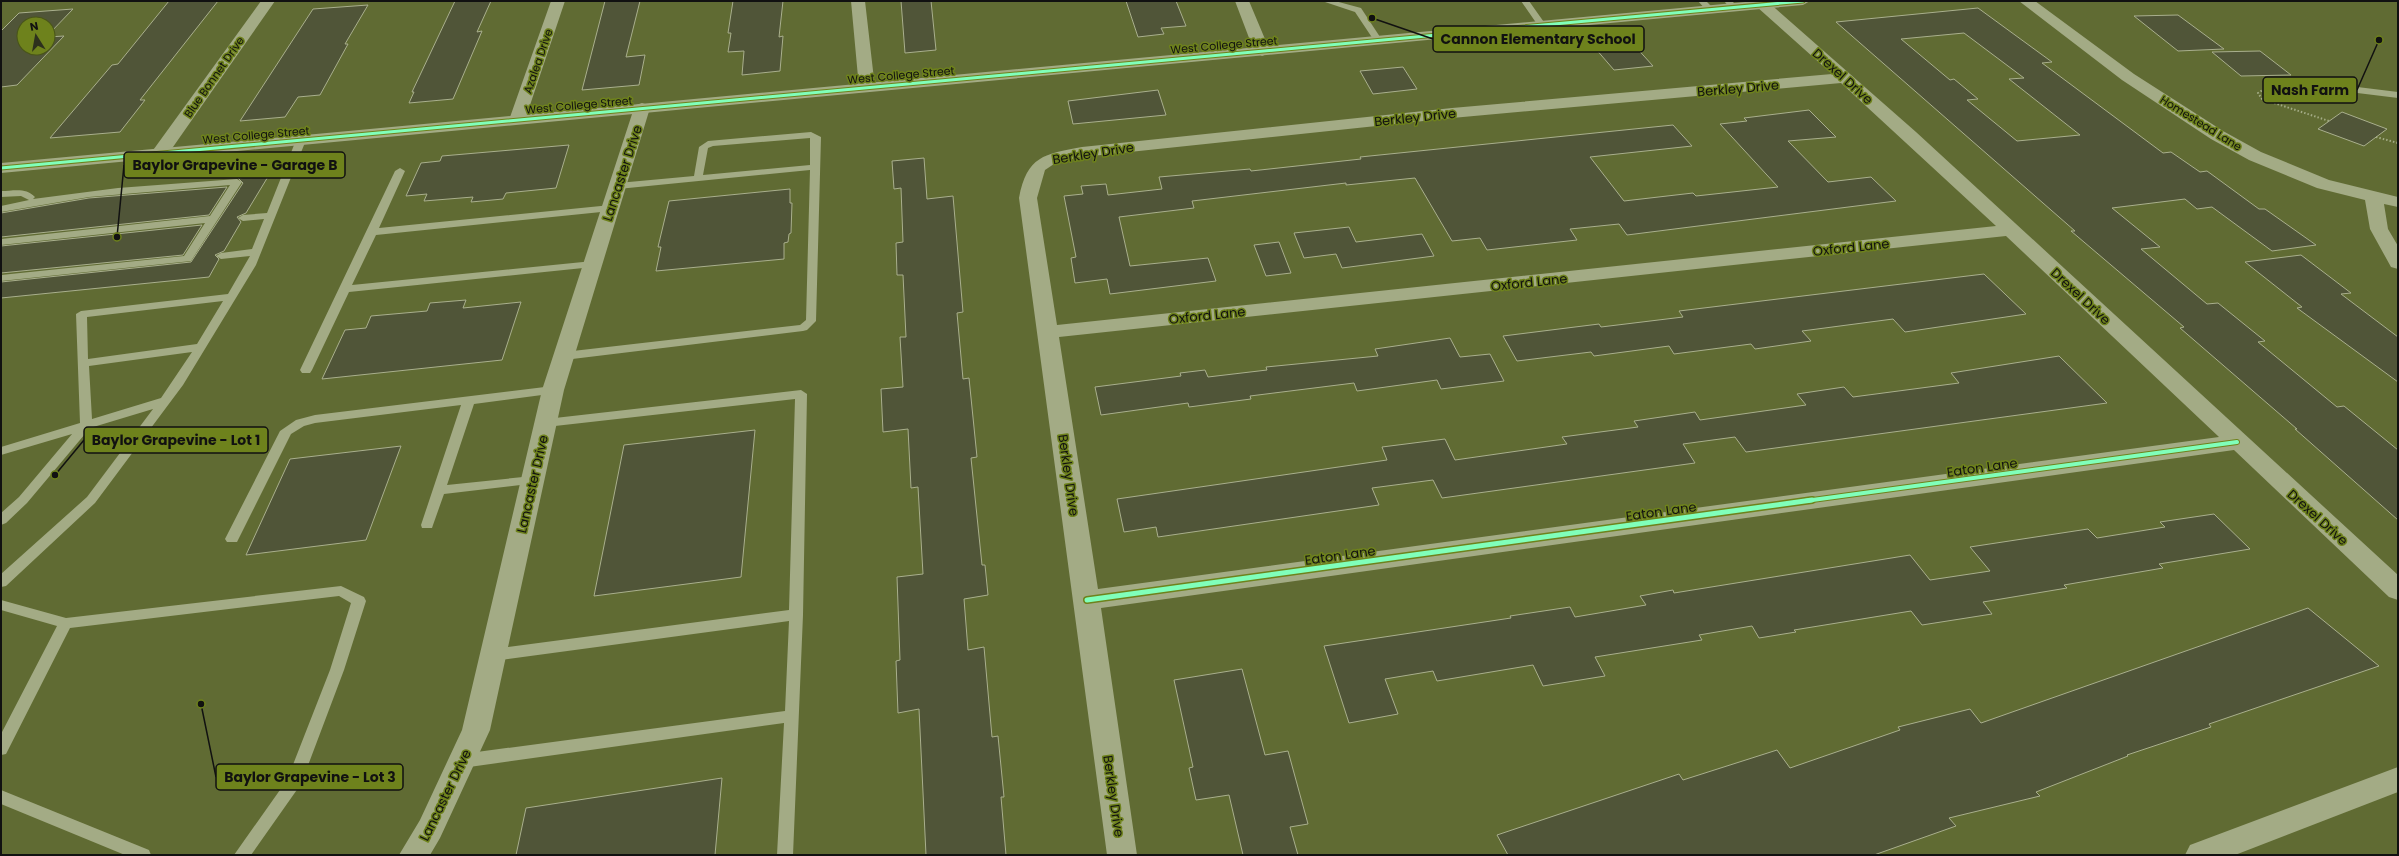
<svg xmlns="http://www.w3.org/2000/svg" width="2399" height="856" viewBox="0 0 2399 856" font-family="Poppins,sans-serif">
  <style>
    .building { fill: #505538; stroke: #a9af8d; fill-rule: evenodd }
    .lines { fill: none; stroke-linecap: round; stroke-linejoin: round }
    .path { stroke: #a3ab85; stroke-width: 2; stroke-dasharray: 1.5 2; stroke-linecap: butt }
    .service { fill: #a3ab85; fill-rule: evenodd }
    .minor { fill: #a3ab85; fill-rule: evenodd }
    .tertiary { fill: #a3ab85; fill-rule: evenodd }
    .cycleway-far2-casing { stroke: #6e821c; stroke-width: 5 }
    .cycleway-far1-casing { stroke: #6e821c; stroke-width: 6 }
    .cycleway-casing { stroke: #6e821c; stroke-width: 8 }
    .cycleway-far2 { stroke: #80ffba; stroke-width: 3 }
    .cycleway-far1 { stroke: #80ffba; stroke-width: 4 }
    .cycleway { stroke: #80ffba; stroke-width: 5 }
    .labels { text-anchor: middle; stroke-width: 3; stroke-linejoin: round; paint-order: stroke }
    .far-street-label { font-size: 11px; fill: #111; stroke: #6e821c }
    .street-label { font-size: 13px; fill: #111; stroke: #6e821c }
    .leader { fill: none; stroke: #111; stroke-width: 1.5 }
    .callout-dot { fill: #111; stroke: #6e821c; stroke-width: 1.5 }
    .callout { fill: #6e821c; stroke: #111; stroke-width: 1.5 }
    .callout-label { font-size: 14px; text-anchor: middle; font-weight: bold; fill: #111 }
  </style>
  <rect width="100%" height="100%" fill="#606b33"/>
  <path class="building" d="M169,1H218L140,100H145L120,132L50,138L112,65L118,64Z
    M455,1H491L477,32L482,31L453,99L409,103L414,92H412Z
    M605,1H640L626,57L645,55L639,85L582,90Z
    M733,1H783L779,37L783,36L780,71L742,75L744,51L728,52L731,33H728Z
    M901,1H931L936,50L905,53Z
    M1126,1H1176L1186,26L1161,28L1164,34L1138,37Z
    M368,5L345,44H348L320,95L298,97L285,117L240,121L313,9Z
    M1978,8L2052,62L2042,63L2163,153L2171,152L2200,172L2207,171L2259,209H2265L2316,245L2272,251L2212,207L2197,209L2185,199L2112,208L2160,247L2141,249L2207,304L2218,303L2265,341L2258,342L2337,407L2344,406L2398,450V520L2295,429H2297L2180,328L2184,327L2071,231H2075L1836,22ZM1964,33L2024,78L2009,79L2080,135L2017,141L1967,100L1978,99L1954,79L1950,80L1901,39Z
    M73,9L48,35V24H24V48H48V37L64,36L17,85L1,87V31L19,13Z
    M2178,15L2224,49L2178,51L2134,16Z
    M1634,45L1653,66L1614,70L1595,48Z
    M2260,51L2291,75L2241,76L2212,52Z
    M1403,67L1417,89L1373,94L1360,71Z
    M1158,90L1166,115L1073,124L1068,101Z
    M1809,110L1836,137L1788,141L1828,182L1871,177L1896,201L1627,235L1619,224L1570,229L1577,240L1487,250L1480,238L1452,241L1415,178L1346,185V183L1192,201L1194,208L1119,217L1130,266L1208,258L1216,281L1110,294L1107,279L1075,283L1071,258L1076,257L1064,196L1083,194L1081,186L1106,184L1108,195L1162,189L1159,177L1250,169L1251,171L1361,159L1360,157L1673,125L1692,146L1590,157L1624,201L1693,193L1696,196L1778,187L1720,124L1747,121L1744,118Z
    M2342,112L2387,129L2364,146L2318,129Z
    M569,145L556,188L506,193L503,199L471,202L473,197L424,201L427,194L406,196L421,163L440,161L442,156Z
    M924,158L927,199L953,196L963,312L957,313L963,379L969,378L977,457L971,458L982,565H985L988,595L964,599L968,650L984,647L992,737L998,736L1004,797H1001L1006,855H926L919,709L898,713L896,661L900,660L897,577L923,574L918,487L911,488L908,429L883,432L881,389L903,387L900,337H906L903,275H897L896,243L903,242L901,188L894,189L892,161Z
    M269,175L246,213L237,217L241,222L224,251L215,255L219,259L209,277L1,298V282L191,262L243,183L238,178Z
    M227,187L209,215L1,237V213L89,198Z
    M790,189V203H792L791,233L789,234L788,242L784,243V259L656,271L661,247H658L669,201Z
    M202,225L183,255L1,273V246Z
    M1349,227L1356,242L1422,234L1434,256L1342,268L1336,254L1304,258L1294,233Z
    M1279,242L1291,273L1266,276L1254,245Z
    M2301,255L2351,293L2341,294L2398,337V382L2297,308L2302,307L2245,262Z
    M1984,274L2026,314L1905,332L1893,319L1802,331L1811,341L1755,349L1751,344L1674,354L1669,346L1594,356L1591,352L1517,361L1503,336L1599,324L1601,327L1683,317L1679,311Z
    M466,300L463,308L521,302L502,360L322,379L345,330L366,328L371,316L427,311L430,303Z
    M1450,338L1460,357L1490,354L1504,381L1441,389L1437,380L1357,391L1354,383L1250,396L1251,399L1189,407L1188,403L1101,415L1095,387L1181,376L1180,373L1205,370L1208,377L1267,370L1266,367L1378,356L1375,349Z
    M2059,356L2107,403L1746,452L1735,437L1683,444L1695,463L1442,498L1433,480L1372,488L1379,505L1158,537L1156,527L1124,532L1117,499L1387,460L1382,447L1445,439L1455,460L1567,444L1562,437L1638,427L1634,421L1695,412L1700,420L1806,405L1797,394L1844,387L1853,397L1959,383L1951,373Z
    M755,430L741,577L594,596L624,445Z
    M401,446L366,540L246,555L290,459Z
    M2214,514L2250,549L2159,564L2163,568L2064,585L2067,588L1983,602L1992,614L1922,625L1911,611L1794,630L1796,632L1759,638L1752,626L1699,635L1702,640L1595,657L1605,676L1543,686L1533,665L1437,681L1433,671L1385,679L1398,714L1349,723L1324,646L1511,618L1510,616L1570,607L1575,617L1646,605L1640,596L1673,590L1674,593L1910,555L1930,580L1990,571L1970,547L2088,529L2097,538L2165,527L2160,522Z
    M2308,608L2379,666L2209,724L2211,727L2127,755L2128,756L2036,792L2040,796L1949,818L1956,826L1874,855H1508L1497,835L1679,774L1683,780L1777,750L1790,768L1900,730L1898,727L1970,709L1981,723Z
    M1242,669L1265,755L1288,751L1308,824L1290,827L1298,855H1243L1229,795L1196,800L1189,768L1193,767L1174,680Z
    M722,778L715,855H516L526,808Z"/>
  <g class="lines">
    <path class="path" d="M2279,92L2263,90L2258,93L2262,99L2329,121
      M2376,137L2398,143"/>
    <path class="service" d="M1322,1H1335L1361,8L1382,40L1375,42L1355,12Z
      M1521,1H1529L1546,25L1545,27H1539Z
      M1698,1H1706L1714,9L1707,11Z
      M1724,1H1732L1738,7L1731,9Z
      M2333,84L2398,92V98L2333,90L2297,91L2293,88L2297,85Z
      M811,132L821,137L816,321L807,330L803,331L564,360L560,359L558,356L560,353L564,352L800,325L806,320L810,170L618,189L613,186L618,183L694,176L699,147L708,141ZM810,138V165L703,175L708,148L713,146Z
      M301,137L306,140L256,265L183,385L95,503L6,586L1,587V574L87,497L153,409L90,428L27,503L6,523L1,525V513L19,497L72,434L1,455V447L80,423L76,314L81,311L228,294L250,256L221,259L216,256L221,253L252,249L264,219L243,221L238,218L243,215L267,213L296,140ZM223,301L197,344L88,359L87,317ZM192,352L161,398L92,419L89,366Z
      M400,168L405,171L379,228L611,205L616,208L611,211L376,235L352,285L593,261L598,264L593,267L349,292L312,370L310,373H302L300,370L395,171Z
      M237,179L242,182L191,261L1,281V275L184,256L205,223L1,245V239L210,216L230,185L89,197L1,212V206L29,200L21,196L1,197V191C13,191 26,187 35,197L33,199L118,188Z
      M553,386L559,390L557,393L474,404L447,485L533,476L539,480L537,483L444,494L433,525L432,528H422L421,525L461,405L315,423L304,426L291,434L237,542H227L225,539L280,431L296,420L315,415Z
      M801,390L807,394L803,615L793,855H777L784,723L462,768L457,766L454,761L457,756L462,754L785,711L789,621L493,661L488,659L486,655L488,651L493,649L789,610L795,399L546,427L540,423L546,419Z
      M341,586L364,597L366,601L344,670L301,784L251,855H234L287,780L330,670L351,603L339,596L70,628L6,754L1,755V734L57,626L1,610V600L66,618Z
      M1,790L149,850L151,855H125L1,804Z"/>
    <path class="minor" d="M261,1H275L166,157H154L151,153Z
      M551,1H565L525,120L523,124H511L509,120Z
      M851,1H865L875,88L873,91H861L859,88Z
      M1235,1H1249L1270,51L1267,54L1262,56L1254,51Z
      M1757,1H1767L1916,132L2398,575V600L2389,597L2234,450L1101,608L1137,855H1107L1019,198C1027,156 1044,154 1082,147L1452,108L1832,74L1757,7L1755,4ZM1841,83L1996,226L1057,325L1037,198L1045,170L1057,162L1082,157L1452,118ZM2006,236L2219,437L1098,589L1059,337Z
      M2019,1H2035L2134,74L2223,131L2261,152L2329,180L2398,197V207L2384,204L2388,229L2398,246V269L2391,267L2370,229L2365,200L2317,188L2249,160L2211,139L2122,80Z
      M642,103L648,105L650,108L564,390L490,730L440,838L430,855H399L420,820L462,730L542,390L634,108L636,105Z
      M2398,767V792L2235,855H2185L2190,845Z"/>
    <path class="tertiary" d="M1756,1H1810L1803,5L1,173V163Z"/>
    <g class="cycleway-far2-casing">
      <path id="cycleway-far2" d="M1,168L1803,1"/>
    </g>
    <g class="cycleway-far1-casing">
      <path id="cycleway-far1" d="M1805,501L2237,442"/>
    </g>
    <g class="cycleway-casing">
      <path id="cycleway" d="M1087,600L1812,500"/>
    </g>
    <use href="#cycleway-far2" class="cycleway-far2"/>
    <use href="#cycleway-far1" class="cycleway-far1"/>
    <use href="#cycleway" class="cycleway"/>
  </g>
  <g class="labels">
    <g class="far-street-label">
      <text transform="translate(1224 45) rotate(-5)" y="4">West College Street</text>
      <text transform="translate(538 61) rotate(-71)" y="4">Azalea Drive</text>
      <text transform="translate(901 75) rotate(-5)" y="4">West College Street</text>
      <text transform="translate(214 77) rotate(-55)" y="4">Blue Bonnet Drive</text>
      <text transform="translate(579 105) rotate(-5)" y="4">West College Street</text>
      <text transform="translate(2201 123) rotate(32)" y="4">Homestead Lane</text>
      <text transform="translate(256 135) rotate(-5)" y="4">West College Street</text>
    </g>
    <g class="street-label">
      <text transform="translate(1843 76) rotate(42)" y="5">Drexel Drive</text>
      <text transform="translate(1738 88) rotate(-5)" y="5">Berkley Drive</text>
      <text transform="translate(1415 117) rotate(-6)" y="5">Berkley Drive</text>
      <text transform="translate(1093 153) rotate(-9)" y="5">Berkley Drive</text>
      <text transform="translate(622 173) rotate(-72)" y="5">Lancaster Drive</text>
      <text transform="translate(1851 247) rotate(-6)" y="5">Oxford Lane</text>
      <text transform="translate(1529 282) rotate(-6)" y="5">Oxford Lane</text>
      <text transform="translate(2081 296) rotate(43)" y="5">Drexel Drive</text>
      <text transform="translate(1207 315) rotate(-6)" y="5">Oxford Lane</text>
      <text transform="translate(1982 467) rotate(-8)" y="5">Eaton Lane</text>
      <text transform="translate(1069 475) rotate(82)" y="5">Berkley Drive</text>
      <text transform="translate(532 484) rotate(-77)" y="5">Lancaster Drive</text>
      <text transform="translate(1661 511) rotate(-8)" y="5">Eaton Lane</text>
      <text transform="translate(2318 517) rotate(42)" y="5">Drexel Drive</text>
      <text transform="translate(1340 555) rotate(-8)" y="5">Eaton Lane</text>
      <text transform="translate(445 795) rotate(-64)" y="5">Lancaster Drive</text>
      <text transform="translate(1114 796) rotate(82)" y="5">Berkley Drive</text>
    </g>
  </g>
  <path class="leader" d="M1372 18L1433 39M2379 40L2357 90M117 237L124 165M55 475L84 440M201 704L216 777"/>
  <g class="callout-dot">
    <circle cx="1372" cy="18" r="4"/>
    <circle cx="2379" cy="40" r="4"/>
    <circle cx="117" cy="237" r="4"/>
    <circle cx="55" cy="475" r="4"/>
    <circle cx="201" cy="704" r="4"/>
  </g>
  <g class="callout">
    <rect x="1433" y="26" width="211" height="26" rx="4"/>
    <rect x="2263" y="77" width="94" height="26" rx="4"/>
    <rect x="124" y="152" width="221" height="26" rx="4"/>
    <rect x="84" y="427" width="184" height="26" rx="4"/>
    <rect x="216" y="764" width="187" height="26" rx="4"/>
  </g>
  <g class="callout-label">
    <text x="1538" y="44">Cannon Elementary School</text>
    <text x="2310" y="95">Nash Farm</text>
    <text x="235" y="170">Baylor Grapevine - Garage B</text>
    <text x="176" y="445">Baylor Grapevine - Lot 1</text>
    <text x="310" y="782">Baylor Grapevine - Lot 3</text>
  </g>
  <rect width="2399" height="856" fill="none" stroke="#111111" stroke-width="4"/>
  <g transform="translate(36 36) rotate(349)"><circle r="19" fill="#6e821c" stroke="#495518"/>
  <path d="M0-3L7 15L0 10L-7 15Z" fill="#2d301d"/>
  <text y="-6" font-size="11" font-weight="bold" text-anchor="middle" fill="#111111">N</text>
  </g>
</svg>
